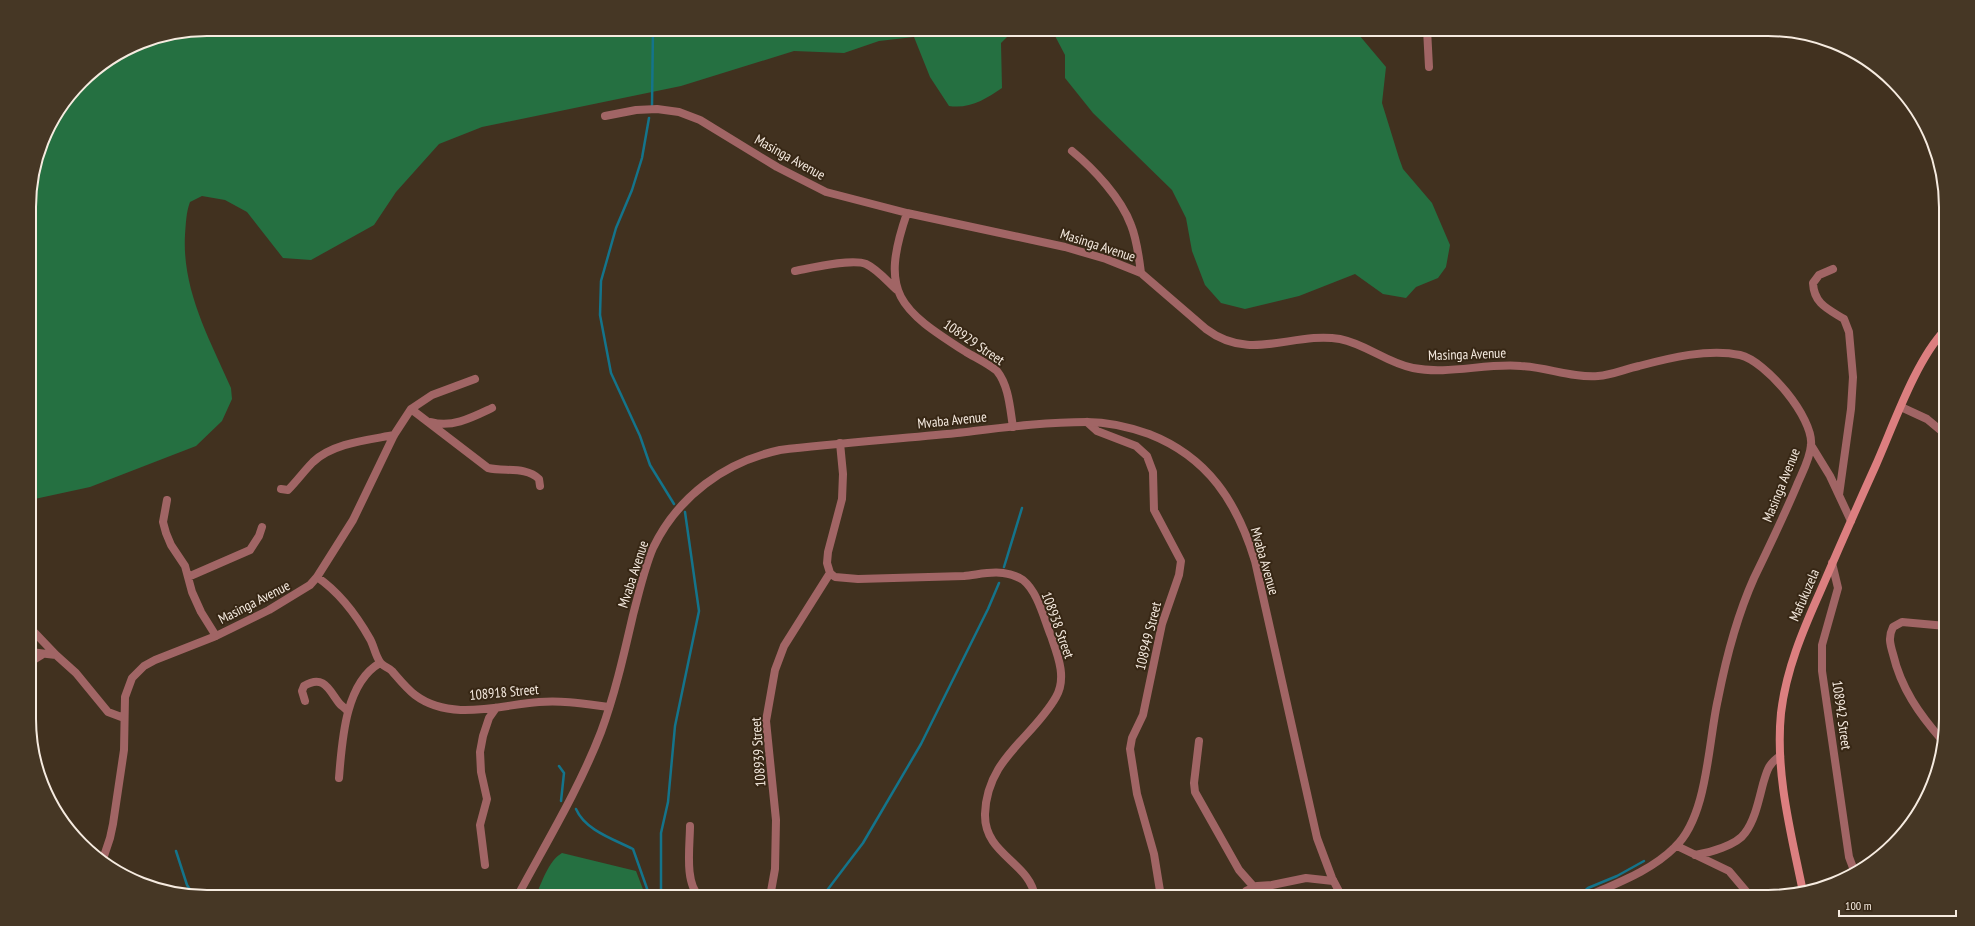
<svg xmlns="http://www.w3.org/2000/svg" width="1975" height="926" viewBox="0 0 1975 926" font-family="'PT Sans Narrow',sans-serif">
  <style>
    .green { fill: #257041 }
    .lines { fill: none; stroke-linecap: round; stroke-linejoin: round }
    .stream { stroke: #14748b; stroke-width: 2.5 }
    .minor { stroke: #a16565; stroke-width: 8 }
    .tertiary { stroke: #a16565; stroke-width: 8 }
    .secondary { stroke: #dc7f80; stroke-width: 8 }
    .labels { text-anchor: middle; stroke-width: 4; stroke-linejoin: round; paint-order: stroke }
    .street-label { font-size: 14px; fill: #f6ebe0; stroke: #372715 }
    .rim { fill: none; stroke: #f6ebe0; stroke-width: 2 }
  </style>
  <rect width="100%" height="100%" fill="#41311f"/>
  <path class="green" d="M207,29H1025L1009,35L1001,43L1002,88C986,99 970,109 949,106L930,77L914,37L879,41L844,53L794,51L681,86L482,127L439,144L396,192L374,225L311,260L283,258L247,212L225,200L202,196L190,202C186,213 186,223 185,235C182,290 209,338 231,388L232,399L222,421L196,446L90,487L30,500L29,195L47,128L89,73L139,42Z
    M1038,29H1354L1386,67L1382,103L1399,158L1403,169L1432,203L1450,245L1446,267L1438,278L1416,287L1406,298L1383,294L1355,274L1299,296L1245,309L1221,303L1205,285L1192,251L1186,218L1172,190L1093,113L1065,78V55L1054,34Z
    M562,853L636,871L646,897H535C542,883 548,861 562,853Z"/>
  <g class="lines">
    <path class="stream" d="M652,105L653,29
      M649,118L642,158L632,190L616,228L601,281L600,315L611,373L640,436L650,465L674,504
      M1004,567L1022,508
      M559,766L564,773L561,801
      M576,809C585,830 613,839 633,849L650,897
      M176,851L187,885L193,894
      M661,897V833L668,802L675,726L699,611L685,512
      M822,897L863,843L921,744L988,609L999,583
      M1578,897L1588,888L1617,876L1644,861"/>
    <path class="minor" d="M1427,29L1429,67
      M605,116L636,110L657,109L679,112L700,120L777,167L826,192L907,213L1065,247L1106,259L1141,273L1206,329C1251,363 1293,331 1340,339C1366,344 1387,363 1413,368C1448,375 1485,363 1521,366C1547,367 1571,378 1598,376C1612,375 1625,369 1639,366C1669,358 1709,348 1740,355C1766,361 1814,418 1811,445C1810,459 1802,473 1797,485C1784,516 1769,547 1754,578C1737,616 1726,658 1718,699C1708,742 1708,816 1675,847C1651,871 1617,883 1586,897
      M1072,151C1094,169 1121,198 1131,225C1137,240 1139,257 1141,273
      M907,213C879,294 899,309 966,352C976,358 987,363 997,371C1009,386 1010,409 1013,427
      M1833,269L1819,275L1813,283C1814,304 1828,309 1844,319L1849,332L1853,377L1851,409L1839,495
      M795,271C811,268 852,258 866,264C877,269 888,282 897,290
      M1901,407L1927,419L1945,434
      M411,409L488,468C505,472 526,466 539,479L540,486
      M431,422C453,428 473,417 492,408
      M1087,422L1097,431L1136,446L1147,456L1153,472L1154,510L1181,561L1179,575L1162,624L1143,715L1132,738L1130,749L1137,794L1154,854L1161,897
      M840,443L843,474L842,499L828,552L827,563L830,573L835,577L858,579C893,578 928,577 964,576C976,575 990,571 1003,573C1010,574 1017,576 1023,580C1038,592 1044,619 1051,636C1058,656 1067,678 1056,697C1032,739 987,758 985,814C984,855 1030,862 1035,897
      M1811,445L1830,476L1851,521
      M281,489L288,490C297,481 304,471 313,462C333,443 368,440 394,435
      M167,500L163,522L166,533L171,545L185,566L192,592L201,612L216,636
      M1832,563L1838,588L1822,645V671L1849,857L1855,873
      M188,577L250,550L259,536L262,527
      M317,577C339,592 357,616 370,639C374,646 375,655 380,662C382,666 388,667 392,671C399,679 406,688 415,695C451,722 499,705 539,702C563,700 586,704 609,707
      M35,633L56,655
      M30,652L56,655L76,673L108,712L124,718
      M30,662L43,654
      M305,701L302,691L304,686C324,674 329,690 339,703C342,707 346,708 348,712
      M1942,740C1919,714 1901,688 1893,654C1890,644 1888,637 1893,627L1902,622L1946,626
      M1199,741L1194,783L1195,792L1239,870L1254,887
      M339,778C342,741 345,683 380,663
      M690,826C690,845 684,884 700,897
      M1677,846L1729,871L1751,897
      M1695,855C1709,853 1737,845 1745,833C1755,820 1759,799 1763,784C1767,771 1768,764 1780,756
      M102,862L110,838L113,824L124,750L125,697L132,678L144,666L155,660L216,636L269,610L310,585L317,577L353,520L394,435L411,409L432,395L475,379
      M485,865L480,825L487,799L481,772L480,752L483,736L489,718L496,708
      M770,897L775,869L776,820L766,721L775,670L784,646L830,573
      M1244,897L1246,891L1257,886L1272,885L1306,878L1333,881"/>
    <path class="tertiary" d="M517,897C546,843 579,789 601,732C615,694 624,654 633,615C639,593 644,569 653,548C678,496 725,462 780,450C839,443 898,439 957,433C1000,428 1044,422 1087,422C1108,422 1129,427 1149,434C1208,457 1237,502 1255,561L1317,838L1332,878L1342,897"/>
    <path class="secondary" d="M1803,892C1791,833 1775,773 1781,713C1786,670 1803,630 1820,592C1838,550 1856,509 1875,467C1893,427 1915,361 1945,330"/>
  </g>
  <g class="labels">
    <g class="street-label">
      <text transform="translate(790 157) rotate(29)" y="5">Masinga Avenue</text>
      <text transform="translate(1098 245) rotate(18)" y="5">Masinga Avenue</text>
      <text transform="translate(974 342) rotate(34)" y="5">108929 Street</text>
      <text transform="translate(1467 354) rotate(-2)" y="5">Masinga Avenue</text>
      <text transform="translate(952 420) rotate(-6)" y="5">Mvaba Avenue</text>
      <text transform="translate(1781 485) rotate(-68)" y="5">Masinga Avenue</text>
      <text transform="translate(1265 561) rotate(74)" y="5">Mvaba Avenue</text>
      <text transform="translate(633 574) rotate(-72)" y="5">Mvaba Avenue</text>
      <text transform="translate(1804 595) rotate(-67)" y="5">Mafukuzela</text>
      <text transform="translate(254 602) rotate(-27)" y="5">Masinga Avenue</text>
      <text transform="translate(1058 625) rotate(70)" y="5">108938 Street</text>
      <text transform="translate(1148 636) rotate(-76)" y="5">108949 Street</text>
      <text transform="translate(504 692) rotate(-5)" y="5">108918 Street</text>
      <text transform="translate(1842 715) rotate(82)" y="5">108942 Street</text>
      <text transform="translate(758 752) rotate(-94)" y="5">108939 Street</text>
    </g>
  </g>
  <path d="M0 0H1975V926H0ZM207 36H1768A171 171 0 0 1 1939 207V719A171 171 0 0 1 1768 890H207A171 171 0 0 1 36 719V207A171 171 0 0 1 207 36Z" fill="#463725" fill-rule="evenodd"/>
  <path class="rim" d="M207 36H1768A171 171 0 0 1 1939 207V719A171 171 0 0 1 1768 890H207A171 171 0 0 1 36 719V207A171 171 0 0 1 207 36Z"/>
  <path d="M1839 910v6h117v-6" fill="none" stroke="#f6ebe0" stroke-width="2"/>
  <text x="1845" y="910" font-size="12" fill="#f6ebe0" stroke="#372715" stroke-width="3" paint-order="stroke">100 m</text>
</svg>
